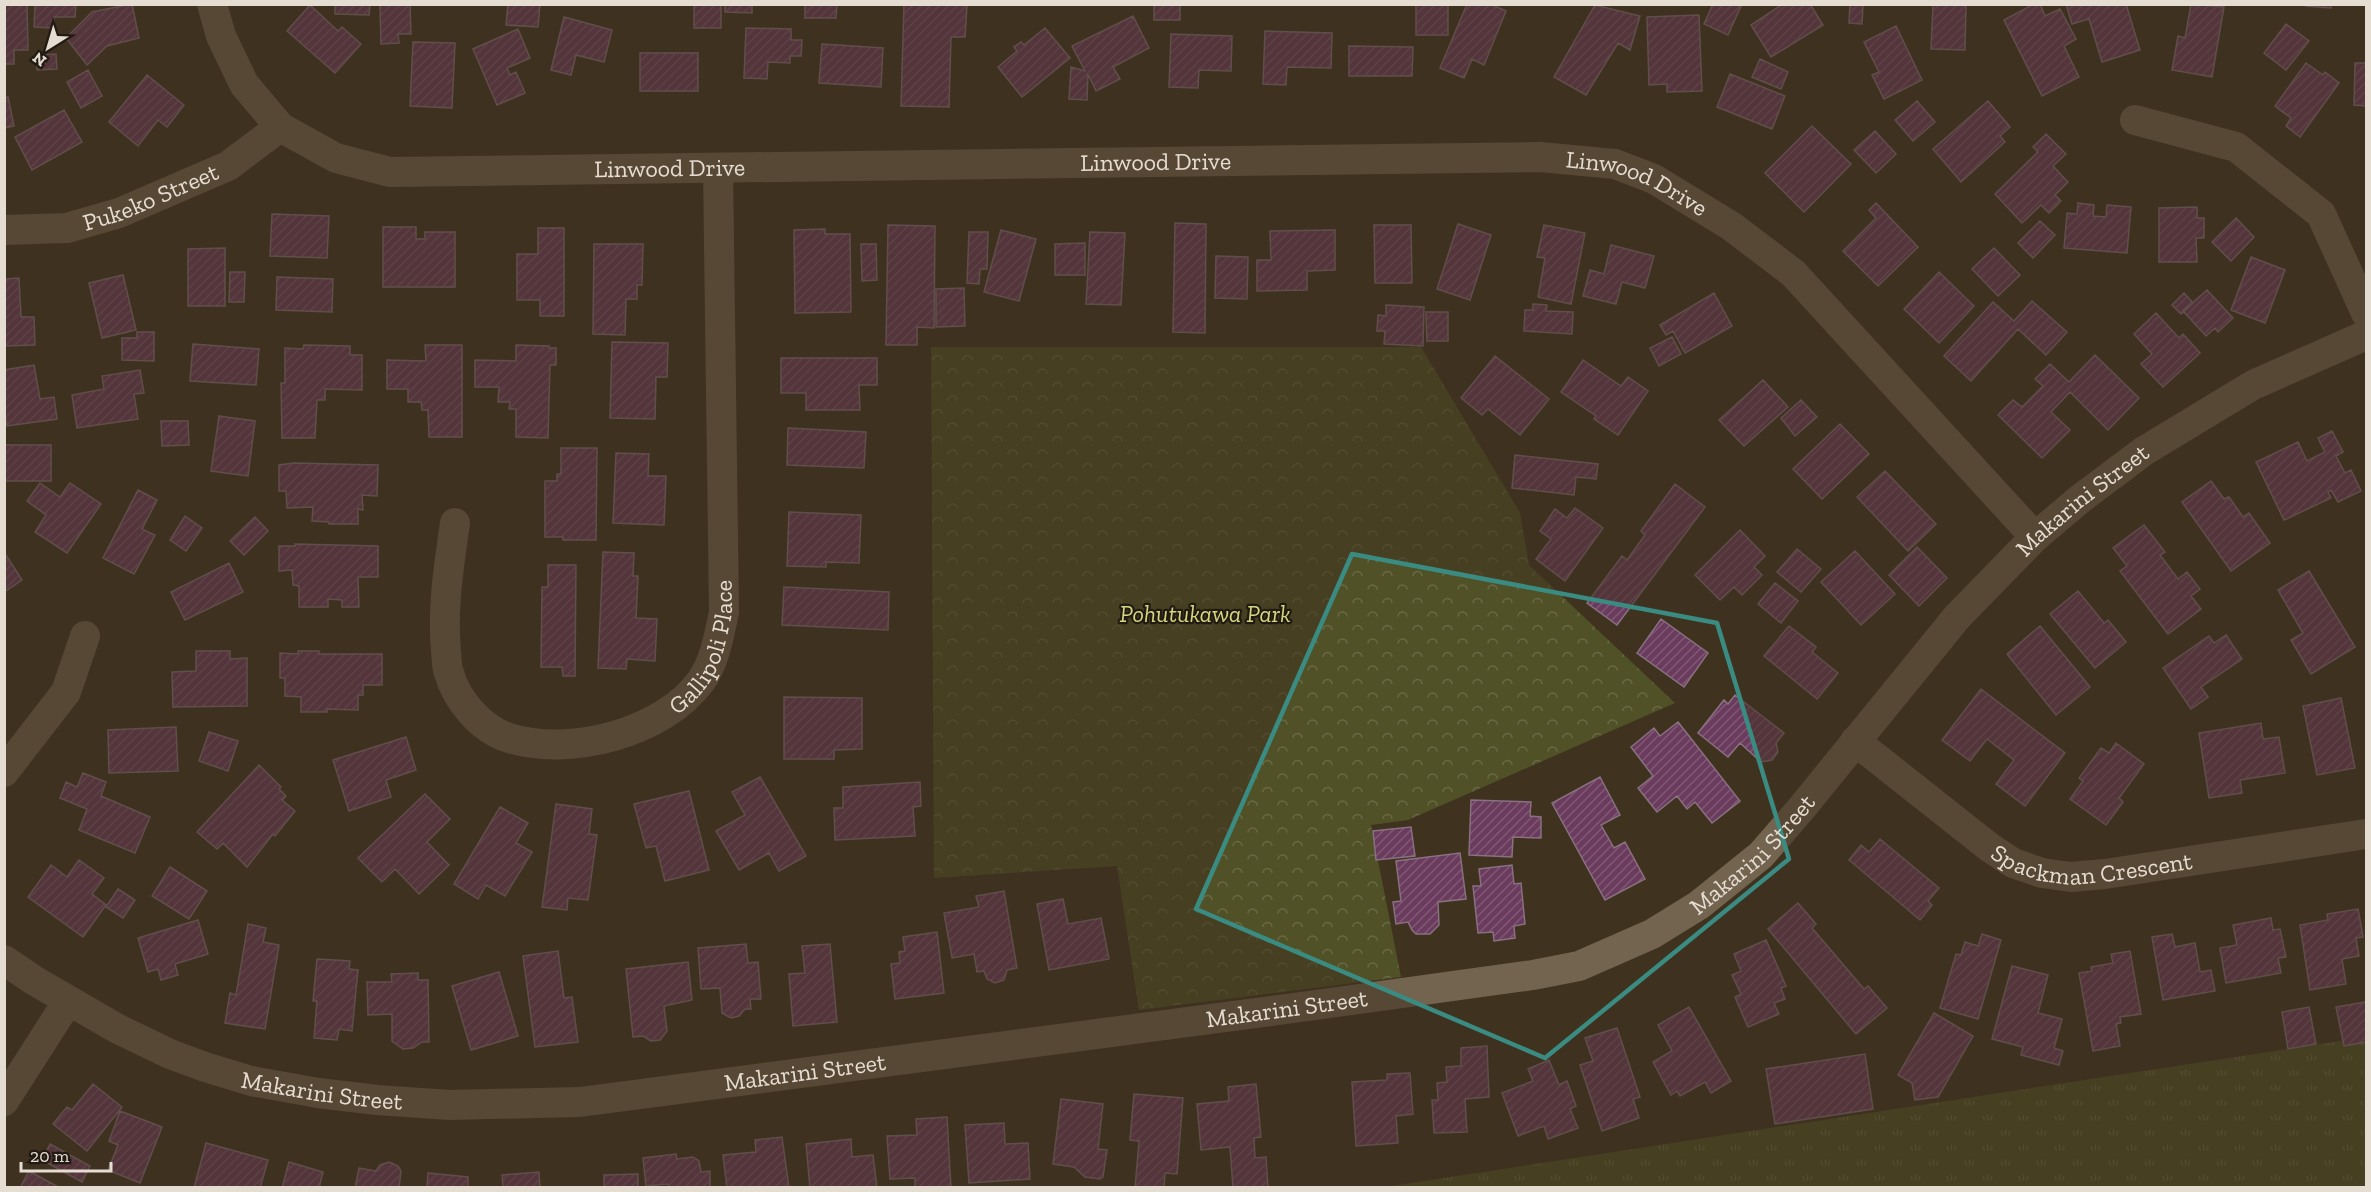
<svg xmlns="http://www.w3.org/2000/svg" width="2371" height="1192" viewBox="0 0 2371 1192" font-family="'Zilla Slab',serif">
  <style>
    .grass { fill: url(#grass-tufts) }
    .park { fill: url(#park-crowns) }
    .building { fill: url(#building-hatch); stroke: #887181; stroke-width: 1.5 }
    .lines { fill: none; stroke-linecap: round; stroke-linejoin: round }
    .minor { stroke: #736450; stroke-width: 30 }
    .marked { fill: none; stroke: #3a8b82; stroke-width: 4.5; stroke-linejoin: round }
    .labels { text-anchor: middle; stroke-width: 4.5; stroke-linejoin: round; paint-order: stroke }
    .street-label { font-size: 24px; fill: #e6ddd2; stroke: #211b13 }
    .park-label { font-size: 24px; font-style: italic; fill: #d3d77e; stroke: #211b13 }
  </style>
  <defs>
    <pattern id="grass-tufts" width="24" height="20" patternUnits="userSpaceOnUse" patternTransform="scale(1.5)"><rect width="24" height="20" fill="#505127"/><path d="M3 7l-1-3M5 7V3M7 7l1-3M15 17l-1-3M17 17v-4M19 17l1-3" fill="none" stroke="#696a45"/></pattern>
    <pattern id="park-crowns" width="20" height="18" patternUnits="userSpaceOnUse" patternTransform="scale(1.5)"><rect width="20" height="18" fill="#505127"/><path d="M2 6a3 3 0 1 1 6 0M12 15a3 3 0 1 1 6 0" fill="none" stroke="#696a45"/></pattern>
    <pattern id="building-hatch" width="6" height="6" patternUnits="userSpaceOnUse" patternTransform="scale(1.5)"><rect width="6" height="6" fill="#6b3b5e"/><path d="M-1 1l2-2M0 6l6-6M5 7l2-2" fill="none" stroke="#805774"/></pattern>
  </defs>
  <rect width="100%" height="100%" fill="#3f321f"/>
  <path class="grass" d="M2366,1037V1187H1385Z"/>
  <path class="park" d="M931,347H1421L1520,513L1529,565L1675,703L1408,820L1371,825L1401,977L1139,1010L1117,866L934,878Z"/>
  <path class="building" d="M4,4H27L28,50H14V64H4Z
    M35,4H76L75,17H54V28L34,27Z
    M132,4L139,38L107,46L87,65L66,38L92,12Z
    M335,4H370L369,15L335,14Z
    M380,4H410L411,34H398L399,43L381,44Z
    M508,4H540L538,27L506,25Z
    M694,4H721V28H694Z
    M725,4H752V13L725,12Z
    M805,4H837L836,18H805Z
    M904,4L967,5L965,37H951L949,107L901,106Z
    M1154,4H1180V20H1154Z
    M1416,4H1448V35H1416Z
    M1467,4H1490L1506,11L1484,65L1472,59L1464,78L1440,68Z
    M1713,4H1742L1728,35L1704,24Z
    M1783,4H1810L1823,25L1771,57L1751,25Z
    M1850,4L1863,5L1862,24L1849,23Z
    M1933,4H1966L1965,50L1931,49Z
    M2034,4H2040L2045,16L2060,9L2076,39L2064,46L2079,77L2042,96L2004,20Z
    M2066,4H2126L2140,50L2102,62L2089,19L2072,24Z
    M2191,4L2224,7L2212,77L2172,70L2178,36L2185,38Z
    M2306,4H2331V8L2306,6Z
    M310,5L338,31L342,27L361,44L335,73L287,31Z
    M1595,5L1640,16L1630,50L1618,43L1586,95L1554,77Z
    M1699,15L1702,91L1667,92V84L1649,85L1647,17Z
    M1133,16L1149,48L1113,67L1120,79L1096,91L1088,74L1087,100L1069,99L1071,67L1085,71L1072,46Z
    M564,17L612,30L604,62L576,55L571,75L551,70Z
    M2286,24L2309,41L2286,70L2264,53Z
    M1896,26L1922,80L1884,99L1872,75L1879,72L1864,42Z
    M746,28L791,29V40H802L801,56H790V63L768,62L767,79L744,78Z
    M1045,28L1070,58L1022,97L998,67L1017,51L1014,47L1021,42L1024,45Z
    M518,29L530,58L507,68L510,75L516,72L525,93L497,105L473,49Z
    M1265,31L1332,33L1331,68L1287,67L1286,85L1263,84Z
    M1171,34L1232,36L1231,71L1199,70L1198,88L1169,87Z
    M413,42L455,43L452,108L410,106Z
    M822,44L883,48L881,87L819,83Z
    M1349,46L1413,47L1412,76H1349Z
    M640,53H698V91H640Z
    M56,54L57,69L37,70L36,55Z
    M1760,59L1788,72L1781,89L1752,77Z
    M2306,63L2323,75L2325,72L2339,83L2300,137L2286,126L2291,118L2275,106Z
    M2355,63H2366V106L2354,105Z
    M88,70L102,96L81,108L67,82Z
    M1730,74L1785,96L1772,129L1717,107Z
    M147,75L184,105L167,127L158,120L138,146L109,122Z
    M8,97L14,126L4,128V98Z
    M1917,101L1935,122L1913,141L1895,120Z
    M1988,101L2010,127L2000,136L2005,142L1961,182L1933,149Z
    M64,110L82,142L32,170L15,137Z
    M1812,126L1851,164L1804,212L1765,173Z
    M1875,131L1896,154L1876,173L1854,150Z
    M2046,134L2066,154L2053,166L2068,182L2055,195L2061,201L2049,213L2041,205L2022,223L1995,194L2038,152L2033,147Z
    M1876,203L1918,247L1878,286L1843,251L1876,218L1869,210Z
    M2078,203L2094,205L2093,216L2106,217L2107,205L2131,207L2127,253L2064,248L2067,213L2077,214Z
    M2197,207V218H2204V238H2196L2197,262H2159V208Z
    M272,214L329,216L327,258L270,256Z
    M2236,218L2254,237L2231,261L2212,242Z
    M2040,221L2055,235L2033,258L2018,243Z
    M1175,223L1206,224L1205,333L1173,332Z
    M1458,224L1491,235L1470,300L1437,289Z
    M888,225L935,226L934,328L917,327V345H886Z
    M1374,225H1411L1412,283H1375Z
    M1544,225L1585,233L1571,304L1538,297L1545,258L1537,257Z
    M383,227H416V239H425V232H455V287H383Z
    M538,228H564V316H540V300H517V254H538Z
    M825,229V234H850L851,312L795,313L794,230Z
    M1001,230L1036,239L1019,301L984,292Z
    M1335,230V270L1307,271V290L1257,291V260H1271L1270,231Z
    M969,232H988L987,269H980L979,284L967,283Z
    M1090,232L1125,233L1121,305L1086,304Z
    M1085,243V275H1055V244Z
    M594,244H643L642,285H637V299H626L625,335L593,334Z
    M861,244H876L877,280L862,281Z
    M1611,245L1654,256L1645,288L1622,282L1616,304L1583,296L1590,270L1604,274Z
    M225,248V306H188V249Z
    M1994,248L2020,275L1998,296L1972,269Z
    M1216,256L1248,257L1247,299L1215,298Z
    M2251,257L2285,270L2265,323L2231,310Z
    M230,272H245L244,302H229Z
    M1939,272L1974,306L1939,343L1904,309Z
    M123,275L136,330L102,338L89,283Z
    M277,277L333,279L332,312L276,310Z
    M19,278L21,317H34L35,345L4,346V279Z
    M964,288L965,326L936,327V289Z
    M2207,290L2233,318L2218,332L2215,328L2206,336L2183,311Z
    M1714,293L1732,326L1685,353L1673,331L1666,335L1660,325Z
    M2184,293L2193,303L2181,314L2172,305Z
    M2032,301L2067,332L2046,355L2018,329L1971,381L1944,356L1993,302L2014,321Z
    M1533,304L1547,305L1546,311L1573,312L1572,334L1524,331L1525,310H1533Z
    M1386,305L1424,307L1423,346L1384,344L1385,331H1377L1378,315L1386,316Z
    M1426,312H1448V341H1427Z
    M2156,313L2179,338L2183,334L2200,353L2163,387L2141,364L2152,354L2134,334Z
    M137,332H154V361L122,360V338H137Z
    M1672,337L1681,354L1659,366L1650,348Z
    M612,342L668,343L667,377H656L655,419L610,418Z
    M193,344L259,349L256,385L190,381Z
    M304,345L350,346V355H362V390L325,389V400H317L315,438H282L281,383H285V348L303,349Z
    M425,345H462V437H429L428,410H422L421,402H408V389H387V360L426,361Z
    M516,345L549,346V348H556V365H550L548,438L516,437V409H509L510,402H498L499,387H475V360L516,361Z
    M2095,355L2139,398L2108,430L2070,392L2051,412L2070,430L2042,458L1998,415L2013,400L2022,407L2043,386L2035,379L2050,364L2069,382Z
    M1495,356L1549,399L1520,435L1488,409L1482,415L1461,398Z
    M781,358H877V385H859L860,410H806V393H781Z
    M1583,360L1621,386L1628,377L1648,391L1618,435L1594,419L1596,416L1561,392Z
    M34,365L40,399L54,397L57,419L7,426L4,409V370Z
    M140,370L144,393L134,394L138,419L77,428L72,395L104,389L102,376Z
    M1763,380L1788,407L1744,446L1719,420Z
    M1801,400L1817,417L1795,436L1781,418Z
    M219,416L255,421L248,476L211,471Z
    M161,421H188L189,445L162,446Z
    M1840,424L1869,454L1822,499L1793,469Z
    M788,428L866,432L864,468L787,465Z
    M2332,431L2343,452L2336,456L2345,473L2351,470L2361,491L2338,502L2331,490L2328,492L2331,498L2284,520L2256,462L2298,442L2307,461L2325,452L2318,438Z
    M4,445H51V481H4Z
    M561,448H597L596,540H563V537H545V481H557V474H561Z
    M616,453L649,454L648,476H666L664,525L613,523Z
    M1515,455L1598,464L1596,479L1576,477L1574,495L1512,488Z
    M294,463L378,465L377,496L362,495L363,510L358,509V524H329V522L312,521L313,507L287,508L286,491H279V465Z
    M1885,471L1936,524L1908,551L1857,497Z
    M2211,481L2224,499L2229,497L2243,517L2249,513L2270,543L2231,571L2182,502Z
    M40,483L60,497L70,483L101,504L67,553L35,532L46,515L27,501Z
    M1675,484L1705,507L1617,625L1587,603L1622,556L1627,560L1645,535L1641,531Z
    M138,490L157,500L142,529L155,535L134,574L103,558Z
    M1575,508L1603,528L1565,581L1536,559L1551,539L1540,531L1555,509L1567,518Z
    M789,512L861,515L859,563L826,562V567L787,566Z
    M185,516L202,528L186,551L170,540Z
    M255,517L268,531L244,555L230,541Z
    M2144,525L2165,552L2160,555L2178,579L2187,572L2200,589L2191,596L2201,609L2168,634L2120,571L2127,566L2113,548Z
    M1740,530L1765,556L1754,567L1762,575L1742,595L1734,587L1720,600L1695,575Z
    M295,544L378,546V577H358L359,607H342V600L328,599V607H299V586L293,585L292,570L279,571V546H295Z
    M1917,547L1947,578L1919,606L1889,575Z
    M1797,549L1821,569L1801,592L1777,572Z
    M1855,551L1895,594L1861,625L1821,582Z
    M4,552L22,580L4,592Z
    M603,552L634,553L633,576H638L636,618L657,619L655,661L627,659L626,669L598,668Z
    M229,563L243,592L185,620L171,592Z
    M548,565H576L575,676H563L562,667H541L542,587H548Z
    M2309,571L2355,647L2311,674L2291,640L2303,633L2278,590Z
    M1775,583L1798,601L1781,623L1758,604Z
    M784,587L889,592L888,630L782,625Z
    M2078,591L2104,623L2108,620L2126,642L2095,668L2050,614Z
    M1661,619L1708,653L1684,687L1637,653Z
    M1789,626L1816,647L1812,652L1838,673L1817,699L1764,656Z
    M2040,626L2090,687L2056,715L2007,654Z
    M2226,635L2242,659L2201,687L2208,697L2191,709L2163,668L2209,636L2214,643Z
    M196,651H230V659L247,658V706L173,707L172,672L196,671Z
    M298,651H319V654H382V685H363V695H358V710L327,709V712H301V697L285,696V678H280V653L298,654Z
    M1981,689L2065,753L2025,806L1996,784L2014,760L1987,739L1970,761L1942,740Z
    M1735,695L1784,733L1776,743L1778,752L1772,760L1761,762L1740,743L1728,757L1698,733L1724,700L1728,704Z
    M784,697L862,698V749L834,750V759H784Z
    M2341,698L2355,768L2317,775L2303,706Z
    M1678,722L1740,801L1712,823L1695,802L1687,809L1677,796L1657,812L1638,788L1653,776L1631,747L1654,728L1660,736Z
    M2261,723L2263,739L2279,737L2285,773L2240,780L2242,793L2209,798L2199,733Z
    M176,727L178,771L109,773L108,730Z
    M209,732L238,741L228,771L199,761Z
    M406,737L416,770L386,780L391,797L349,811L333,760Z
    M2116,743L2144,764L2119,798L2123,802L2106,825L2070,799L2083,781L2079,778L2101,748L2109,753Z
    M259,765L281,787L279,789L286,796L282,800L295,811L275,836L273,834L247,867L223,843L217,849L197,832Z
    M83,773L106,782L101,796L150,817L135,853L79,830L87,809L60,798L66,782L77,787Z
    M760,777L806,856L779,871L769,853L739,870L716,831L745,815L732,792Z
    M1600,777L1620,815L1601,825L1614,848L1625,842L1645,879L1605,900L1552,803Z
    M920,782L921,806L913,807L915,836L835,840L834,808H843V787Z
    M689,791L709,870L665,881L656,846L646,848L634,804Z
    M425,794L450,819L427,842L449,865L419,894L395,869L382,882L358,858Z
    M1471,800L1531,802L1530,816L1541,817V838L1513,837L1512,857L1469,855Z
    M556,804L592,809L589,834L597,835L588,900L568,898L567,910L542,907Z
    M500,807L528,823L516,843L532,852L505,896L486,885L478,899L454,884Z
    M1411,827L1415,856L1376,860L1373,831Z
    M1880,839L1939,888L1928,901L1932,905L1920,920L1849,860L1861,845L1869,852Z
    M1460,853L1466,899L1438,902L1439,925L1430,934H1416L1412,930L1408,922L1396,924L1393,902L1401,901L1396,861Z
    M79,860L104,878L92,894L106,905L83,937L28,897L51,865L67,877Z
    M1512,865L1514,884L1521,883L1525,924L1514,926L1515,938L1494,941L1493,932L1478,933L1473,886H1481L1479,869Z
    M170,867L207,891L189,919L152,896Z
    M118,889L135,900L123,918L106,907Z
    M1004,891L1017,968L1007,970L1004,980L995,983L987,979L984,971L977,972L974,954L952,958L944,913L979,907L976,896Z
    M1063,899L1068,924L1101,918L1109,959L1049,970L1037,904Z
    M1798,903L1816,924L1812,928L1864,989L1868,986L1887,1008L1856,1034L1768,929Z
    M2358,909L2363,937L2356,938L2359,956L2342,959L2346,984L2310,990L2300,925L2328,920L2327,914Z
    M2271,918L2273,930L2280,929L2286,957L2278,958L2281,973L2226,983L2220,948L2237,945L2233,925Z
    M198,920L208,954L175,964L178,975L161,980L158,969L148,972L138,938Z
    M248,924L266,928L263,942L279,945L265,1029L225,1023L230,993L236,995Z
    M937,932L944,993L895,999L891,964L900,963L899,952L905,951L903,937Z
    M1982,934L2001,940L1978,1019L1940,1008L1956,954L1961,955L1965,942L1978,946Z
    M2172,934L2175,947L2195,943L2200,972L2211,970L2215,991L2163,1000L2152,937Z
    M1766,940L1786,986L1781,988L1785,999L1774,1003L1779,1014L1748,1027L1735,997L1741,994L1732,975L1741,971L1734,954Z
    M746,944L748,963L758,962L761,999H750L751,1009H745L739,1016L731,1018L722,1013L720,988L701,989L698,948Z
    M830,944L837,1022L793,1026L789,974L805,973L802,946Z
    M558,951L564,998L572,997L578,1042L535,1047L523,956Z
    M2130,951L2141,1014L2120,1017L2121,1023L2116,1024L2120,1046L2093,1051L2079,973L2092,971L2091,967L2113,963L2111,954Z
    M317,959L350,961L349,969L358,970L352,1031L339,1029L337,1040L314,1038L317,1001H313Z
    M688,962L692,1000L664,1006L667,1031L660,1040L651,1041L643,1036L633,1037L626,969Z
    M2012,966L2048,975L2038,1013L2062,1019L2054,1048L2063,1051L2059,1065L2021,1055L2023,1047L1992,1039Z
    M499,972L518,1036L471,1050L452,986Z
    M418,973V980H428L429,1042H422L413,1048L403,1049L392,1041V1014L368,1015L367,982H392L391,974Z
    M2366,1002V1042L2344,1046L2336,1007Z
    M1689,1007L1731,1081L1711,1093L1705,1082L1680,1096L1677,1091L1671,1095L1653,1062L1672,1051L1658,1025Z
    M2309,1007L2316,1044L2288,1049L2282,1012Z
    M1934,1013L1973,1036L1938,1097L1915,1100L1912,1083L1898,1075Z
    M1617,1028L1640,1097L1633,1099L1639,1118L1602,1131L1580,1065L1593,1061L1585,1038Z
    M1487,1046L1489,1097L1465,1099L1467,1132L1434,1133L1432,1100H1438L1437,1083L1447,1082L1446,1067L1461,1066V1048Z
    M1865,1054L1873,1109L1775,1124L1766,1069Z
    M1549,1060L1559,1085L1567,1081L1576,1106L1570,1109L1578,1128L1548,1139L1544,1126L1518,1136L1502,1093L1533,1081L1528,1069Z
    M1410,1073L1413,1114L1396,1116L1398,1143L1356,1146L1352,1082L1387,1080V1074Z
    M93,1084L122,1107L87,1151L53,1124L67,1107L72,1110Z
    M1256,1084L1261,1137L1254,1138L1255,1158L1266,1157L1268,1188H1233L1230,1147L1201,1150L1197,1104L1229,1101L1228,1087Z
    M1134,1094L1183,1098L1177,1174L1165,1173L1164,1188H1135L1139,1141L1130,1140Z
    M1061,1099L1103,1104L1098,1149L1107,1150L1103,1177L1100,1179L1085,1177L1074,1167L1053,1164Z
    M120,1111L162,1127L140,1183L108,1170L118,1145L109,1141Z
    M947,1117L951,1188H915V1178L890,1179L887,1136L917,1135L916,1119Z
    M1004,1123L1005,1144L1028,1143L1030,1179L969,1183L965,1125Z
    M782,1137L789,1188H727L723,1155L756,1152L755,1140Z
    M851,1139L852,1157L873,1155L877,1188H810L806,1144Z
    M206,1143L268,1160L260,1188H194Z
    M50,1144L90,1166L82,1182L42,1160Z
    M676,1154L677,1159L693,1157L699,1161L701,1172L710,1171V1188H669L668,1184L646,1186L643,1158Z
    M289,1162L323,1172L319,1188H282Z
    M389,1162L398,1166L401,1171L399,1188H355L359,1168L376,1171L380,1165Z
    M29,1171L60,1188H20Z
    M539,1172L540,1188H503L502,1175Z
    M428,1173L468,1177V1188H427Z
    M638,1174V1188H604V1175Z"/>
  <g class="lines">
    <g class="minor">
      <path id="s1" d="M212,4L221,36L244,84L280,127L336,158L390,172L1540,157L1615,164L1654,179L1731,226L1793,273L2035,537"/>
      <path d="M2135,120L2236,147L2321,214L2366,313"/>
      <path id="s2" d="M4,230L67,228L119,213L228,166L280,127"/>
      <path id="s3" d="M455,523C449,566 442,607 446,651C447,658 446,666 449,673C457,701 481,729 509,738C570,757 663,733 701,681C715,661 719,636 724,612L718,168"/>
      <path id="s4" d="M1855,741L1989,847L2013,863L2042,873L2071,877L2105,874L2366,834"/>
      <path d="M4,772L66,692L85,636"/>
      <path id="s5" d="M4,960L35,981L118,1029L170,1054L205,1067L251,1081L318,1093L377,1100L450,1105L580,1102L1286,1009L1533,975L1579,966L1652,934L1699,905L1761,855L1800,810L1957,617L2035,537L2080,499L2144,451L2253,385L2366,335"/>
      <path d="M4,1101L68,1001"/>
    </g>
  </g>
  <path d="M0 0H2371V1192H0ZM1352,554L1717,623L1789,859L1545,1058L1196,909Z" fill="#3f321f" fill-opacity=".55" fill-rule="evenodd"/>
  <path class="marked" d="M1352,554L1717,623L1789,859L1545,1058L1196,909Z"/>
  <g class="labels">
    <g class="street-label">
      <text dy="8" stroke="none"><textPath href="#s1" startOffset="1028">Linwood Drive</textPath></text>
      <text dy="8" stroke="none"><textPath href="#s1" startOffset="542">Linwood Drive</textPath></text>
      <text dy="8" stroke="none"><textPath href="#s1" startOffset="1514">Linwood Drive</textPath></text>
      <text dy="8" stroke="none"><textPath href="#s2" startOffset="152">Pukeko Street</textPath></text>
      <text dy="8" stroke="none"><textPath href="#s5" startOffset="2310">Makarini Street</textPath></text>
      <text dy="8" stroke="none"><textPath href="#s3" startOffset="486">Gallipoli Place</textPath></text>
      <text dy="8" stroke="none"><textPath href="#s4" startOffset="279">Spackman Crescent</textPath></text>
      <text dy="8" stroke="none"><textPath href="#s5" startOffset="1824">Makarini Street</textPath></text>
      <text dy="8" stroke="none"><textPath href="#s5" startOffset="1320">Makarini Street</textPath></text>
      <text dy="8" stroke="none"><textPath href="#s5" startOffset="834">Makarini Street</textPath></text>
      <text dy="8" stroke="none"><textPath href="#s5" startOffset="348">Makarini Street</textPath></text>
    </g>
    <g class="park-label">
      <text x="1205" y="622">Pohutukawa Park</text>
    </g>
  </g>
  <rect width="2371" height="1192" fill="none" stroke="#e6ddd2" stroke-width="12"/>
  <g transform="translate(48 48) rotate(217)" stroke="#211b13" stroke-width="4.5" paint-order="stroke">
  <path d="M0-4.5L10 22L0 15L-10 22Z" fill="#e6ddd2"/>
  <text y="-9" font-size="16" font-weight="bold" text-anchor="middle" fill="#e6ddd2">N</text>
  </g>
  <path d="M21 1162v9h90v-9" fill="none" stroke="#e6ddd2" stroke-width="3"/>
  <text x="30" y="1162" font-size="18" fill="#e6ddd2" stroke="#211b13" stroke-width="4.5" paint-order="stroke">20 m</text>
</svg>
